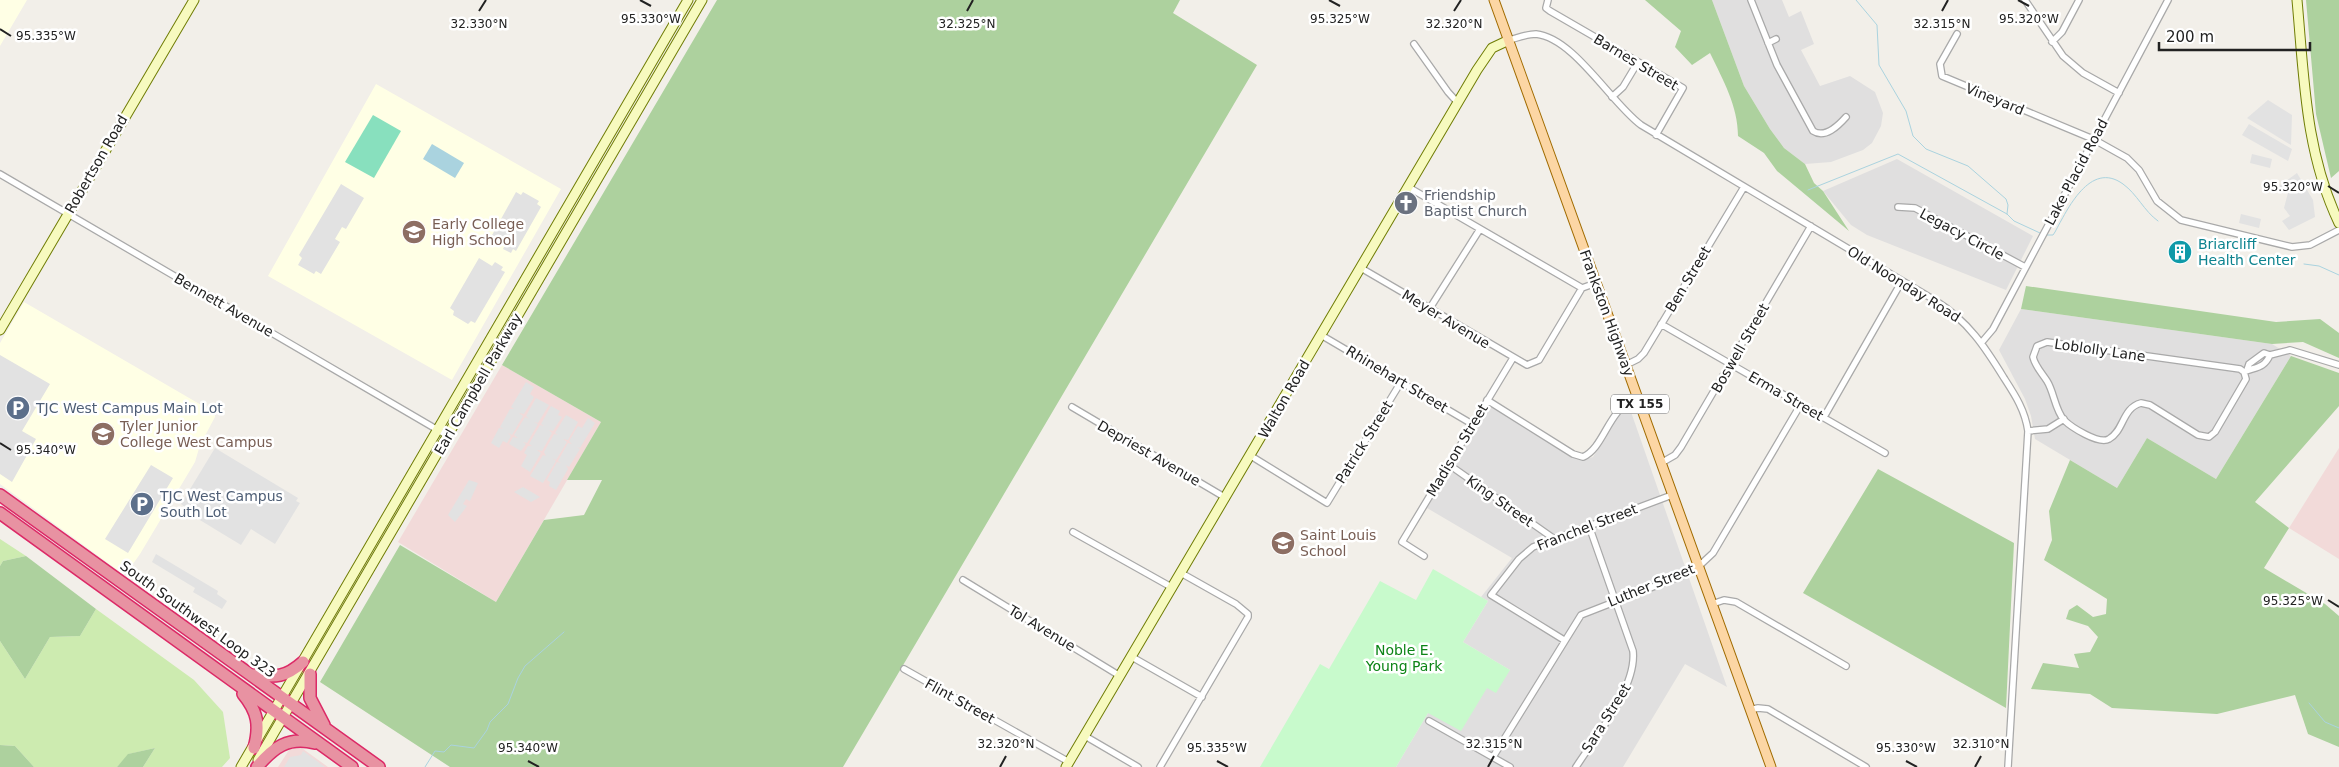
<svg xmlns="http://www.w3.org/2000/svg" width="2339" height="767" viewBox="0 0 2339 767" font-family="'DejaVu Sans',sans-serif">
  <style>
    .residential { fill: #e0dfdf }
    .commercial { fill: #f2dad9 }
    .education { fill: #ffffe5 }
    .grass { fill: #cdebb0 }
    .forest { fill: #add19e }
    .park { fill: #c8facc }
    .pitch { fill: #88e0be }
    .parking { fill: #e2e2e2 }
    .water { fill: #aad3df }
    .lines { fill: none; stroke-linecap: round; stroke-linejoin: round }
    .stream { stroke: #aad3df; stroke-width: 1 }
    .street-casing { stroke: #a9a9a9; stroke-width: 8 }
    .secondary-casing { stroke: #707d05; stroke-width: 11 }
    .primary-casing { stroke: #a06b00; stroke-width: 11 }
    .highway-casing { stroke: #dc2a67; stroke-width: 14 }
    .street { stroke: #fff; stroke-width: 5.5 }
    .secondary { stroke: #f7fabf; stroke-width: 9 }
    .primary { stroke: #fcd6a4; stroke-width: 9 }
    .highway { stroke: #e892a2; stroke-width: 11 }
    .ticks { fill: none; stroke: #222; stroke-width: 2 }
    .labels { text-anchor: middle; stroke-width: 5; stroke-linejoin: round; paint-order: stroke }
    .shield { fill: #fff; stroke: #646464; stroke-width: 1 }
    .shield-label { font-size: 12px; font-weight: bold; fill: #222 }
    .street-label { font-size: 14px; fill: #222; stroke: #fff }
    .worship-label { font-size: 14px; fill: #5b616d; stroke: #fff; text-anchor: start }
    .education-label { font-size: 14px; fill: #785e54; stroke: #fff; text-anchor: start }
    .culture-label { font-size: 14px; fill: #0d838f; stroke: #fff; text-anchor: start }
    .service-label { font-size: 14px; fill: #4e5e75; stroke: #fff; text-anchor: start }
    .park-label { font-size: 14px; fill: #0c8416; stroke: #fff }
    .ticks-label { font-size: 12px; text-anchor: middle; fill: #222; stroke: #fff; stroke-width: 5; stroke-linejoin: round; paint-order: stroke }
  </style>
  <rect width="100%" height="100%" fill="#f2efe9"/>
  <path class="residential" d="M1712,0H1782L1789,17L1801,11L1814,44L1801,50L1820,86L1850,76L1875,92L1883,113L1881,126L1872,143L1863,150L1831,162L1805,164L1784,148L1770,129L1744,86Z
    M1897,159L2033,236L2006,290L1867,235L1851,225L1823,191Z
    M2021,309L2272,344L2291,356L2216,479L2147,438L2117,488L2035,439L2031,416L2025,399L1999,350Z
    M1489,406L1582,460L1593,457L1619,414L1625,408L1630,409L1727,687L1685,664L1623,767H1396L1428,713L1487,688L1510,670L1463,642L1488,601L1481,597L1512,558L1427,508Z"/>
  <path class="commercial" d="M502,365L601,422L496,602L398,542Z
    M2339,448V559L2289,528Z
    M299,746L328,767H278L289,750Z"/>
  <path class="education" d="M0,0H27L0,46Z
    M376,84L561,189L452,380L268,276Z
    M24,302L215,413V417L200,445L195,462L140,554L128,571L123,574L0,484V343Z"/>
  <path class="grass" d="M0,539L26,556L3,561L0,566Z
    M96,609L194,680L223,712L230,758L222,767H143L155,748L129,754L117,767H34L15,746L0,745V641L25,679L50,637L80,636Z"/>
  <path class="forest" d="M717,0H1180L1173,13L1257,65L843,767H450L320,682L400,545L496,602L544,520L584,515L602,480H567L601,422L502,365Z
    M1645,0H1712L1744,86L1770,129L1784,148L1805,164L1814,183L1823,191L1849,231L1777,171L1764,153L1738,136C1738,106 1723,80 1710,53L1692,65L1675,47L1681,31Z
    M2306,0H2339V171L2331,178L2316,114Z
    M2026,286L2276,322L2320,319L2339,333V358L2303,342L2272,344L2021,309Z
    M2291,356L2339,373V406L2255,502L2289,528L2264,568L2325,604L2339,616V747L2308,734L2295,695L2217,714L2112,708L2090,694L2031,689L2043,663L2079,668L2074,654L2090,652L2098,637L2088,626L2066,619L2069,610L2077,605L2093,617L2106,614L2107,599L2044,560L2052,540L2049,511L2070,460L2117,488L2147,438L2216,479Z
    M1878,469L2014,543L2006,708L1803,593Z
    M26,556L96,609L80,636L50,637L25,679L0,641V566L3,561Z
    M0,745L15,746L34,767H0Z
    M155,748L143,767H117L128,754Z"/>
  <path class="park" d="M1433,569L1488,601L1463,642L1510,670L1496,693L1487,688L1461,731L1428,713L1396,767H1260L1320,664L1329,669L1380,581L1416,600Z"/>
  <path class="pitch" d="M373,115L401,131L374,178L345,162Z"/>
  <path class="parking" d="M2268,100L2292,115L2291,145L2247,118Z
    M2249,124L2292,149L2288,161L2242,135Z
    M2252,154L2272,159L2270,168L2250,163Z
    M2297,173L2313,200L2315,217L2289,230L2282,221L2290,216L2284,208L2288,193L2279,190V186Z
    M341,184L364,198L346,229L342,227L335,239L340,242L321,274L316,271L314,274L298,265L302,258L299,255Z
    M516,192L521,195L523,192L539,201L537,204L541,207L516,251L513,249L511,253L503,249L505,245L491,237Z
    M2241,214L2261,219L2259,228L2239,223Z
    M479,258L492,266L495,262L503,267L501,270L505,272L475,323L471,321L468,324L453,315L454,311L450,308Z
    M0,355L50,384L22,431L36,439L12,482L0,474Z
    M526,382L534,387L530,394L534,397L524,414L519,413L523,416L512,435L508,433L511,436L507,443L503,441L499,448L491,443L499,428L503,429L500,427L510,409H514L511,407Z
    M536,398L549,405L538,423L534,422L538,424L527,443L523,442L526,444L521,451L509,444L513,437L518,438L514,435L525,417L529,419L526,416Z
    M551,406L560,411L558,415L562,417L553,431L549,430L552,433L542,451L537,450L541,453L530,472L521,466L527,455L524,453L528,446H532L529,444L540,425L544,426L541,424Z
    M566,415L578,422L568,440L563,439L567,442L556,460L552,458L556,461L543,483L530,476L543,455L546,456L544,452L554,434L558,435L555,433Z
    M588,418L595,423L580,448L577,447L580,449L569,467L566,465L568,469L556,490L549,486L550,482L547,480L557,462L561,463L558,461L568,443L572,444L569,441L578,426L582,428Z
    M215,448L298,498L296,501L300,503L275,544L251,529L241,545L185,511L186,508L181,504Z
    M151,465L173,478L128,553L105,539Z
    M469,480L478,483L470,501L466,499L463,504L467,506L455,522L448,515Z
    M523,487L540,497L531,502L514,492Z
    M156,554L218,591L217,594L227,601L222,609L193,592L195,588L152,562Z
    M303,751L325,767H284L290,757L301,755Z"/>
  <path class="water" d="M432,144L464,163L455,178L423,159Z"/>
  <g class="lines">
    <path class="stream" d="M1856,0L1877,25L1879,65L1906,111L1913,136L1926,149L1968,166L2006,199L2008,205L2007,214
      M1808,190L1898,154L2007,214L2014,221L2040,233
      M2047,235H2053L2055,232C2067,210 2090,160 2123,184C2137,194 2144,211 2158,221
      M2304,264L2319,266L2339,275
      M2309,703L2325,722L2339,728
      M425,767L435,751L444,752L451,745L474,748L487,730L490,722L508,704L518,678L525,666L564,632"/>
    <g class="street-casing">
      <path id="street" d="M1548,0L1546,8L1550,11L1683,88L1656,135
        M1751,0L1777,65L1813,131C1825,139 1838,126 1846,117
        M2025,0L2063,56L2083,73L2119,93
        M1957,34L1940,64L1942,76L2093,139L2127,158L2139,170L2157,201L2181,220L2292,247L2310,245L2339,230
        M1509,40C1517,38 1527,34 1536,34C1574,38 1611,103 1641,125L1936,301C1968,321 1985,347 2004,378C2015,395 2025,410 2028,431L2008,767
        M2052,42L2062,32L2079,0
        M1768,43L1776,39
        M1414,44L1448,92L1458,103
        M1612,97L1623,87L1638,62
        M0,174L448,436
        M1408,187L1582,288
        M1898,207L1915,208L2025,267
        M1361,268L1527,365L1539,360L1582,288
        M1582,288L1596,283
        M1430,308L1480,229
        M1661,324L1885,453
        M1321,335L1472,424
        M1982,342L1993,329L2168,0
        M2047,342L2240,369L2244,372L2246,379L2215,432L2209,437L2198,435L2150,405L2141,403C2122,408 2124,431 2109,439C2099,445 2071,427 2064,420C2055,410 2054,392 2047,381C2042,373 2035,366 2033,357L2037,346Z
        M2270,355L2290,350L2339,365
        M1626,365L1638,359L1644,353L1744,187
        M2244,372C2255,367 2264,369 2270,355L2264,353L2249,364L2247,370
        M1487,400L1573,454L1583,457C1605,447 1607,410 1637,397
        M1072,407L1226,498
        M1824,417L1902,281
        M2028,431L2048,429L2064,419
        M1251,456L1327,503L1401,382
        M1661,463L1675,455L1681,447L1811,226
        M1448,464L1553,538
        M1073,532L1173,588
        M1424,556L1402,542L1513,358
        M963,580L1120,676
        M1712,604L1724,600L1736,602L1846,666
        M1564,640L1491,595L1519,559L1533,547L1672,495
        M1132,657L1202,697
        M904,669L1069,762
        M1750,710L1758,708L1768,709L1866,767
        M1429,721L1510,767
        M1085,736L1138,767
        M1493,757L1581,615L1686,574L1698,567L1713,553L1801,404
        M1160,767L1248,617V614L1236,604L1181,573
        M1576,767C1596,736 1637,687 1633,651L1589,526"/>
    </g>
    <g class="secondary-casing">
      <path id="secondary" d="M2297,0C2304,76 2305,152 2339,223
        M0,330L194,0
        M258,760L702,0
        M241,767L688,0
        M1066,767L1477,70L1492,48L1509,40"/>
    </g>
    <g class="primary-casing">
      <path id="primary" d="M1494,0L1771,767"/>
    </g>
    <g class="highway-casing">
      <path id="highway" d="M0,495L379,767
        M0,513L352,767
        M310,674V698L324,725
        M253,675C276,677 285,678 303,662
        M243,694C258,712 260,726 254,748
        M257,767C273,748 288,736 315,743"/>
    </g>
    <use href="#street" class="street"/>
    <use href="#secondary" class="secondary"/>
    <use href="#primary" class="primary"/>
    <use href="#highway" class="highway"/>
  </g>
  <path class="ticks" d="M640,0L651,6M1329,0L1340,6M2018,0L2029,6M479,11L486,0M967,11L973,0M1454,11L1461,0M1942,11L1948,0M0,29L11,36M2328,186L2339,193M0,443L11,450M2328,600L2339,607M528,761L539,767M1217,761L1228,767M1906,761L1917,767M1000,767L1006,756M1488,767L1494,756M1975,767L1981,756"/>
  <defs>
    <g id="church-disc" transform="scale(1.25)"><circle r="9.5" fill="#6b7280" stroke="#fff"/><path d="M-1.2-6h2.4v3.5h3.3v2.4h-3.3V6h-2.4V-.1h-3.3v-2.4h3.3Z" fill="#fff"/></g>
    <g id="school-disc" transform="scale(1.25)"><circle r="9.5" fill="#8d6e63" stroke="#fff"/><path d="M0-5L7-2L0 1L-7-2ZM-4 1L0 2.5L4 1V4Q0 6-4 4Z" fill="#fff"/></g>
    <g id="building-disc" transform="scale(1.25)"><circle r="9.5" fill="#0f9aa8" stroke="#fff"/><path d="M-4-6H4V6H1V3H-1V6H-4ZM-2.5-4.3h1.7v1.8h-1.7ZM.8-4.3h1.7v1.8H.8ZM-2.5-1h1.7V.8h-1.7ZM.8-1h1.7V.8H.8Z" fill="#fff"/></g>
    <g id="parking-disc" transform="scale(1.25)"><circle r="9.5" fill="#5c6f8a" stroke="#fff"/><path d="M-3.5-5.5H1a3.5 3.5 0 0 1 0 7H-1V5.5H-3.5ZM-1-3.4V-.6H.8a1.4 1.4 0 0 0 0-2.8Z" fill="#fff"/></g>
    <g id="university-disc" transform="scale(1.25)"><circle r="9.5" fill="#8d6e63" stroke="#fff"/><path d="M0-5L7-2L0 1L-7-2ZM-4 1L0 2.5L4 1V4Q0 6-4 4Z" fill="#fff"/></g>
  </defs>
  <g fill-rule="evenodd">
    <use href="#church-disc" x="1406" y="203"/>
    <use href="#school-disc" x="414" y="232"/>
    <use href="#building-disc" x="2180" y="252"/>
    <use href="#parking-disc" x="18" y="408"/>
    <use href="#university-disc" x="103" y="434"/>
    <use href="#parking-disc" x="142" y="504"/>
    <use href="#school-disc" x="1283" y="543"/>
  </g>
  <g class="labels">
    <rect class="shield" x="1611" y="394.5" width="58" height="19" rx="4"/>
    <g class="shield-label">
      <text x="1640" y="408">TX 155</text>
    </g>
    <g class="street-label">
      <text transform="translate(1636 62) rotate(31)" y="5">Barnes Street</text>
      <text transform="translate(1995 99) rotate(22)" y="5">Vineyard</text>
      <text transform="translate(96 164) rotate(-60)" y="5">Robertson Road</text>
      <text transform="translate(2076 172) rotate(-62)" y="5">Lake Placid Road</text>
      <text transform="translate(1962 234) rotate(28)" y="5">Legacy Circle</text>
      <text transform="translate(1688 279) rotate(-59)" y="5">Ben Street</text>
      <text transform="translate(1904 284) rotate(32)" y="5">Old Noonday Road</text>
      <text transform="translate(224 305) rotate(30)" y="5">Bennett Avenue</text>
      <text transform="translate(1607 313) rotate(70)" y="5">Frankston Highway</text>
      <text transform="translate(1446 319) rotate(31)" y="5">Meyer Avenue</text>
      <text transform="translate(1740 348) rotate(-60)" y="5">Boswell Street</text>
      <text transform="translate(2100 350) rotate(8)" y="5">Loblolly Lane</text>
      <text transform="translate(1397 379) rotate(31)" y="5">Rhinehart Street</text>
      <text transform="translate(478 384) rotate(-60)" y="5">Earl Campbell Parkway</text>
      <text transform="translate(1786 396) rotate(30)" y="5">Erma Street</text>
      <text transform="translate(1284 399) rotate(-60)" y="5">Walton Road</text>
      <text transform="translate(1364 442) rotate(-58)" y="5">Patrick Street</text>
      <text transform="translate(1457 450) rotate(-59)" y="5">Madison Street</text>
      <text transform="translate(1149 453) rotate(30)" y="5">Depriest Avenue</text>
      <text transform="translate(1500 501) rotate(35)" y="5">King Street</text>
      <text transform="translate(1587 527) rotate(-21)" y="5">Franchel Street</text>
      <text transform="translate(1651 585) rotate(-22)" y="5">Luther Street</text>
      <text transform="translate(198 619) rotate(36)" y="5">South Southwest Loop 323</text>
      <text transform="translate(1042 628) rotate(31)" y="5">Tol Avenue</text>
      <text transform="translate(960 701) rotate(29)" y="5">Flint Street</text>
      <text transform="translate(1606 718) rotate(-58)" y="5">Sara Street</text>
    </g>
    <g class="worship-label">
      <text x="1424" y="200">Friendship<tspan x="1424" dy="16">Baptist Church</tspan></text>
    </g>
    <g class="education-label">
      <text x="432" y="229">Early College<tspan x="432" dy="16">High School</tspan></text>
      <text x="120" y="431">Tyler Junior<tspan x="120" dy="16">College West Campus</tspan></text>
      <text x="1300" y="540">Saint Louis<tspan x="1300" dy="16">School</tspan></text>
    </g>
    <g class="culture-label">
      <text x="2198" y="249">Briarcliff<tspan x="2198" dy="16">Health Center</tspan></text>
    </g>
    <g class="service-label">
      <text x="36" y="413">TJC West Campus Main Lot</text>
      <text x="160" y="501">TJC West Campus<tspan x="160" dy="16">South Lot</tspan></text>
    </g>
    <g class="park-label">
      <text x="1404" y="655">Noble E.<tspan x="1404" dy="16">Young Park</tspan></text>
    </g>
  </g>
  <g class="ticks-label">
    <text x="2029" y="23">95.320°W</text>
    <text x="651" y="23">95.330°W</text>
    <text x="1340" y="23">95.325°W</text>
    <text x="967" y="28">32.325°N</text>
    <text x="1942" y="28">32.315°N</text>
    <text x="479" y="28">32.330°N</text>
    <text x="1454" y="28">32.320°N</text>
    <text x="46" y="40">95.335°W</text>
    <text x="2293" y="191">95.320°W</text>
    <text x="46" y="454">95.340°W</text>
    <text x="2293" y="605">95.325°W</text>
    <text x="1006" y="748">32.320°N</text>
    <text x="1494" y="748">32.315°N</text>
    <text x="1981" y="748">32.310°N</text>
    <text x="528" y="752">95.340°W</text>
    <text x="1217" y="752">95.335°W</text>
    <text x="1906" y="752">95.330°W</text>
  </g>
  <path d="M2159 42v8h151v-8" fill="none" stroke="#222222" stroke-width="2.5"/>
  <text x="2166" y="42" font-size="15" fill="#222222" stroke="#ffffff" stroke-width="4" paint-order="stroke">200 m</text>
</svg>
